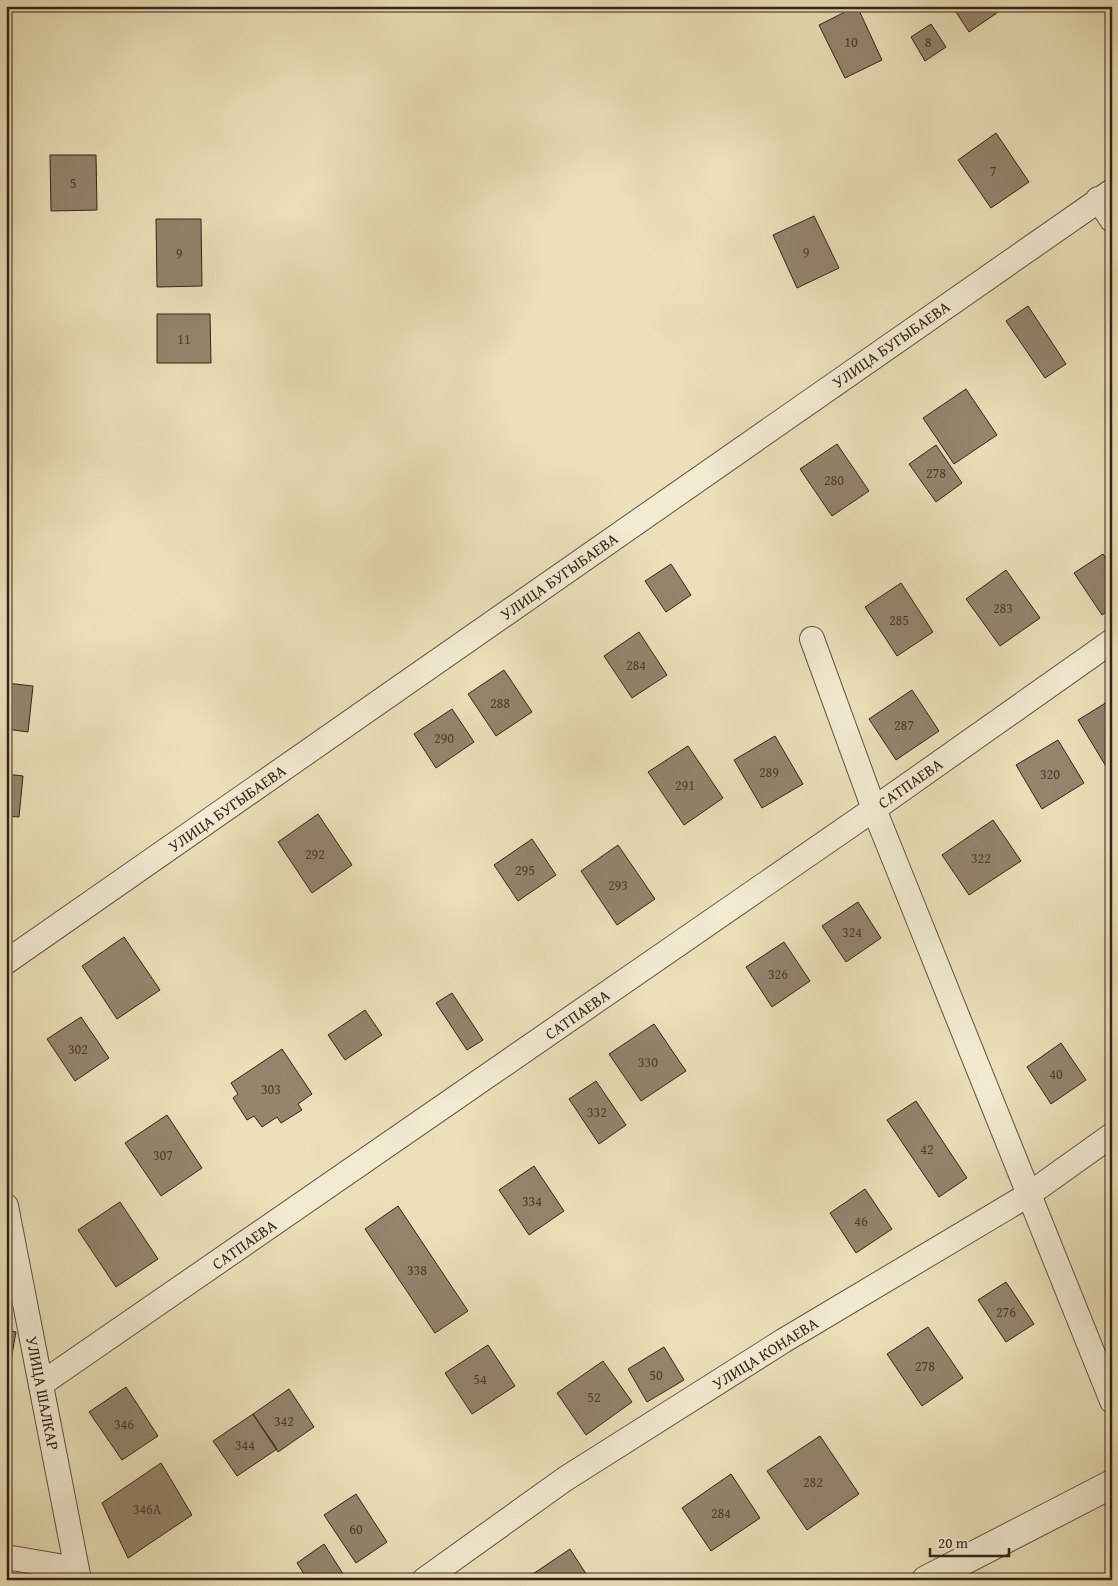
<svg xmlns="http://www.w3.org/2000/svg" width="1118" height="1586" viewBox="0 0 1118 1586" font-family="'Gentium Book Plus',serif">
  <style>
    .building { fill: #94856d; stroke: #36231b }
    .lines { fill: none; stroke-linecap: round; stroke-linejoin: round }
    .minor-casing { stroke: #635242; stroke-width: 26 }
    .tertiary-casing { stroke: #635242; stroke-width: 30 }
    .minor { stroke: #f2ebd2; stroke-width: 24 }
    .tertiary { stroke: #f2ebd2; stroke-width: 28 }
    .labels { text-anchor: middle; stroke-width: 5; stroke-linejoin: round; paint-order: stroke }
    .number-label { font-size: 14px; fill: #4e3c30 }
    .street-label { font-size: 16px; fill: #36231b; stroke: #f2ebd2 }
  </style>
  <rect width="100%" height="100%" fill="#ebe0b9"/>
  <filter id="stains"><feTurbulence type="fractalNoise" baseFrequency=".004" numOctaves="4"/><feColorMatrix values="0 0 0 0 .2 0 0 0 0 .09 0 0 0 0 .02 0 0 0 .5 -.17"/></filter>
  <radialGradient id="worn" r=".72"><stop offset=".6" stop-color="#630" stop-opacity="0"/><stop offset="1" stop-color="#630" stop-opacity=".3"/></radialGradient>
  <path class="building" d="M857,6L882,60L845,78L819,25Z
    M952,6H1007L969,32Z
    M931,24L946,47L925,61L911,37Z
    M996,133L1029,182L991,208L958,160Z
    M50,155H96L97,210L51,211Z
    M814,216L839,268L797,288L773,235Z
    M156,219H201L202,286L157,287Z
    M1028,306L1066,364L1045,378L1006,321Z
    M157,314H210L211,363H157Z
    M966,389L997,435L954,464L923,418Z
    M837,444L869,491L832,516L800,469Z
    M936,445L962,483L936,502L909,464Z
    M1103,554L1112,566V608L1102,615L1074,573Z
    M671,564L691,595L666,612L645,581Z
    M1006,570L1040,618L1000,646L966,599Z
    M901,583L933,632L897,656L865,607Z
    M639,632L667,675L632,698L604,656Z
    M504,670L532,712L496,736L468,694Z
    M6,683L33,686L28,732L6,729Z
    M912,690L939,731L896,760L869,719Z
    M1112,699V765L1107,768L1078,720Z
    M452,709L474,742L436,768L414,734Z
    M775,736L803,784L762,808L734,760Z
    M1058,740L1084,783L1042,809L1016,765Z
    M688,746L723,798L684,825L648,772Z
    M6,774L23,776L19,817L6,816Z
    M318,814L352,865L312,893L278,842Z
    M993,820L1021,861L969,895L942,855Z
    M532,839L556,875L518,901L494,865Z
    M618,845L655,899L617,925L581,871Z
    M858,902L881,938L846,962L822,926Z
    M124,937L160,990L117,1019L82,966Z
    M784,942L810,981L772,1007L746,967Z
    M452,993L483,1040L467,1050L436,1003Z
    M365,1010L382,1035L345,1060L328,1035Z
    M81,1017L109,1058L75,1081L47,1039Z
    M654,1024L686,1071L641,1101L609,1054Z
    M1061,1043L1086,1080L1051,1104L1027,1067Z
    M282,1049L312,1094L298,1104L302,1110L281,1123L277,1117L262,1127L254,1116L247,1120L233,1098L238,1094L231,1083Z
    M596,1081L626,1125L599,1144L569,1099Z
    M916,1101L967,1178L939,1197L887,1120Z
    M167,1115L202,1168L161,1196L125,1143Z
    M534,1166L564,1211L529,1235L499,1190Z
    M865,1189L892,1229L856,1253L830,1213Z
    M120,1202L158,1259L116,1287L78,1230Z
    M398,1206L468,1311L435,1333L365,1229Z
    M1006,1282L1034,1324L1006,1342L978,1300Z
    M928,1327L963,1378L922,1406L887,1354Z
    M6,1330L16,1332L6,1388Z
    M488,1345L515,1386L472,1414L445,1373Z
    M664,1347L684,1380L647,1402L628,1369Z
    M603,1361L632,1402L586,1435L557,1393Z
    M126,1387L158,1436L122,1460L89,1412Z
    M289,1389L314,1427L278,1452L253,1414Z
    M253,1414L277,1449L237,1476L213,1441Z
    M820,1436L859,1494L807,1530L767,1471Z
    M161,1463L192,1515L128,1558L102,1503Z
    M731,1474L760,1518L711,1551L682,1508Z
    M356,1494L387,1542L356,1563L324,1515Z
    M324,1544L347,1580H308L297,1563Z
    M570,1549L590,1580H524Z"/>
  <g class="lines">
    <g class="minor-casing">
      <path id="minor" d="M1098,199L1112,220
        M812,639L874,809L1112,1401
        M6,962L1112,191
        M6,1206L79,1580
        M41,1384L874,809L1112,641
        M6,1557L76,1569
        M424,1580L565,1479L783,1341L1028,1195L1112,1135"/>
    </g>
    <g class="tertiary-casing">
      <path id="tertiary" d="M926,1580L1112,1484"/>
    </g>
    <use href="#minor" class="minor"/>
    <use href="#tertiary" class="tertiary"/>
  </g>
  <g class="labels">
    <g class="number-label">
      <text x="851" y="47">10</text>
      <text x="928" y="47">8</text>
      <text x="993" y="176">7</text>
      <text x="73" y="188">5</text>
      <text x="806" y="257">9</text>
      <text x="179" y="258">9</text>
      <text x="184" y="344">11</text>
      <text x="936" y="478">278</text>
      <text x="834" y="485">280</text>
      <text x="1003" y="613">283</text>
      <text x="899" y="625">285</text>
      <text x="636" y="670">284</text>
      <text x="500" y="708">288</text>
      <text x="904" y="730">287</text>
      <text x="444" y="743">290</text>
      <text x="769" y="777">289</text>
      <text x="1050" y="779">320</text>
      <text x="685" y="790">291</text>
      <text x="315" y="859">292</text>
      <text x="981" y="863">322</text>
      <text x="525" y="875">295</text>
      <text x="618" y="890">293</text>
      <text x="852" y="937">324</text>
      <text x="778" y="979">326</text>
      <text x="78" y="1054">302</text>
      <text x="648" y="1067">330</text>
      <text x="1056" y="1079">40</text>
      <text x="271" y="1094">303</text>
      <text x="597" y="1117">332</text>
      <text x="927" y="1154">42</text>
      <text x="163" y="1160">307</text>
      <text x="532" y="1206">334</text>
      <text x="861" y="1226">46</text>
      <text x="417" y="1275">338</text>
      <text x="1006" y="1317">276</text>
      <text x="925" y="1371">278</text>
      <text x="656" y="1380">50</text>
      <text x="480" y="1384">54</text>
      <text x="594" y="1402">52</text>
      <text x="284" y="1426">342</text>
      <text x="124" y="1429">346</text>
      <text x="245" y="1450">344</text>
      <text x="813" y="1487">282</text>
      <text x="147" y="1514">346А</text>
      <text x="721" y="1518">284</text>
      <text x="356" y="1534">60</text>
    </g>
    <g class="street-label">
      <text transform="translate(891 344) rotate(-35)" y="6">УЛИЦА БУГЫБАЕВА</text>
      <text transform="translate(559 576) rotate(-35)" y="6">УЛИЦА БУГЫБАЕВА</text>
      <text transform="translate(910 783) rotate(-35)" y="6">САТПАЕВА</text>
      <text transform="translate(227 808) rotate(-35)" y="6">УЛИЦА БУГЫБАЕВА</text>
      <text transform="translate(577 1014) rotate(-35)" y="6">САТПАЕВА</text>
      <text transform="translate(244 1244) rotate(-35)" y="6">САТПАЕВА</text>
      <text transform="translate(765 1353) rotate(-32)" y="6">УЛИЦА КОНАЕВА</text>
      <text transform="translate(43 1393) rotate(79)" y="6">УЛИЦА ШАЛКАР</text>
    </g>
  </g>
  <rect width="1118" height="1586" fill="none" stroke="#ebe0b9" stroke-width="25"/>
  <rect x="8" y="8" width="1103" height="1571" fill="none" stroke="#36231b" stroke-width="2.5"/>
  <rect x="12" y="12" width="1093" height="1561" fill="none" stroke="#36231b"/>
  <path d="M930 1548v8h79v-8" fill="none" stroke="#36231b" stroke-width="2.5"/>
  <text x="938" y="1548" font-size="15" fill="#36231b" stroke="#f2ebd2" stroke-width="4" paint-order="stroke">20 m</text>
  <rect width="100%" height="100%" filter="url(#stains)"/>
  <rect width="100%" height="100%" fill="url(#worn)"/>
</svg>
